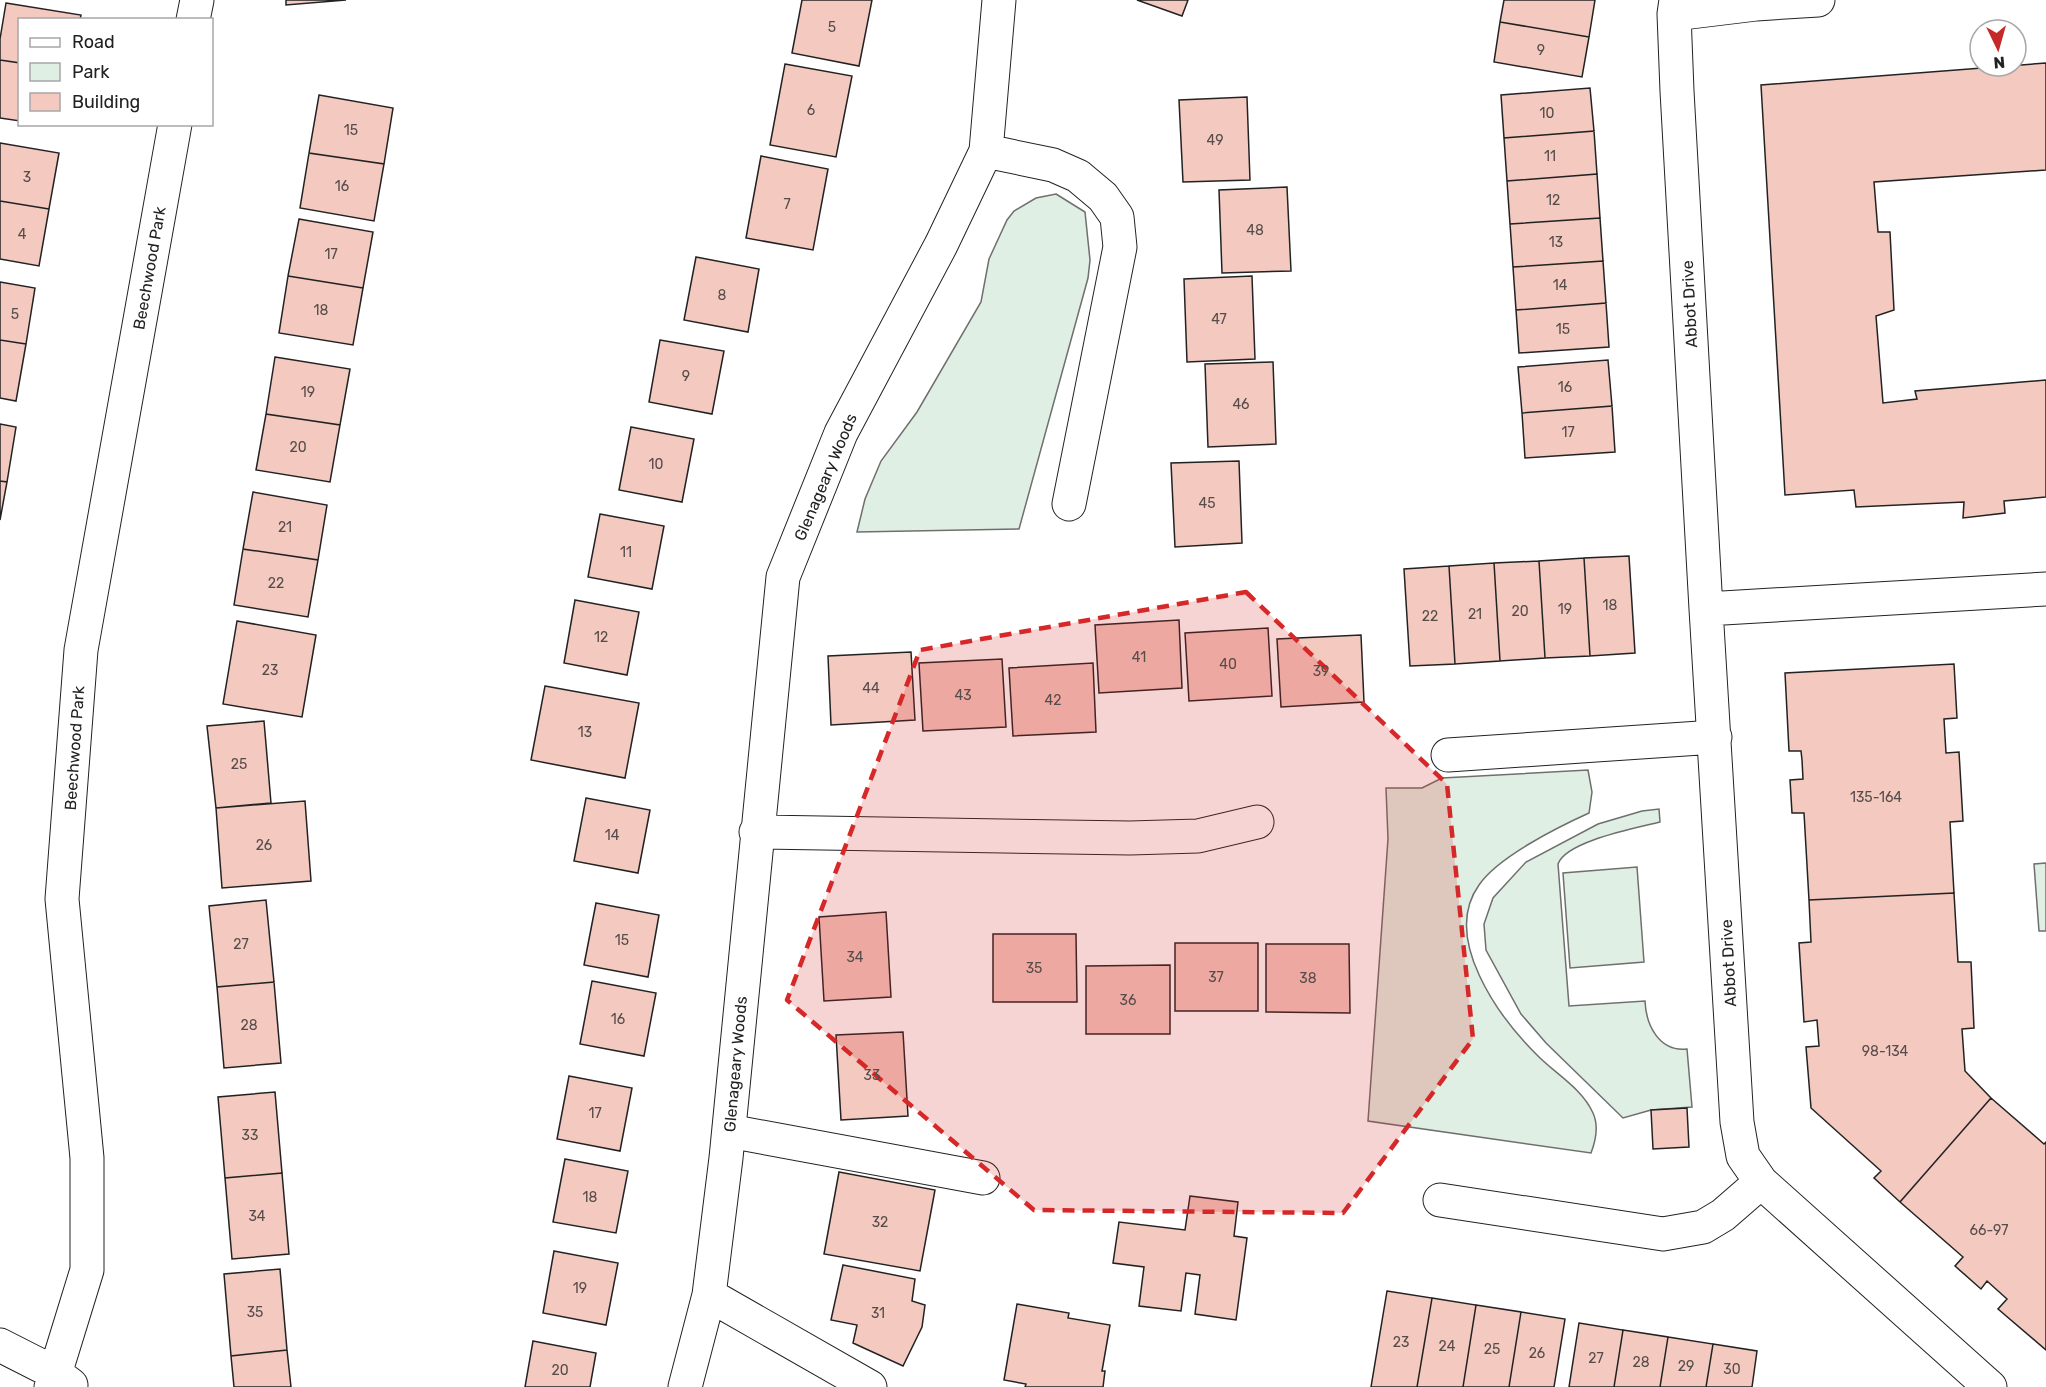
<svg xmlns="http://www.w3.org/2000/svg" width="2046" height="1387" viewBox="0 0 2046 1387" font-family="Rubik,sans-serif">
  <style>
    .green { fill: #e0efe3; stroke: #6f6f6f; stroke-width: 1.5 }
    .building { fill: #f3c9c0; stroke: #222; stroke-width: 1.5 }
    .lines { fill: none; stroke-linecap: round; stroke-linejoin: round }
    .minor-casing { stroke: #222; stroke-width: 35 }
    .minor { stroke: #fff; stroke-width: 33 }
    .marked { fill: #d62828; fill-opacity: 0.2; stroke: #d62828; stroke-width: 4.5; stroke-dasharray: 12 8; stroke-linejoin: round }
    .labels { text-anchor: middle; stroke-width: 4.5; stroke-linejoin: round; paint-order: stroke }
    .number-label { font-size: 14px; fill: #564c4a }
    .street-label { font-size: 16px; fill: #222; stroke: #fff }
  </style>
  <rect width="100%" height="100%" fill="#fff"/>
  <path class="green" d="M1056,194L1085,212L1090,260L1088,278L1019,529L857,532L865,499L881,461L917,412L981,302L989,259L1007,220L1014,211L1036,198Z
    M1588,770L1592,792L1589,813C1558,827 1498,857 1479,885C1441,938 1499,1017 1536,1054C1554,1073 1582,1088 1593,1113C1599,1126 1596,1140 1591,1153L1368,1121L1388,839L1386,788H1422L1442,778Z
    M1659,809L1660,822C1637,828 1566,841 1558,864L1569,1006L1645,1001C1646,1025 1659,1052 1687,1049L1692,1107L1651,1110L1623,1118L1546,1043L1521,1014L1486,950L1484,924L1493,898L1526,862L1598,824L1642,811Z
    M2046,863V931H2039L2034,864Z
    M1637,867L1644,962L1570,968L1563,873Z"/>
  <path class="building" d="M286,0H346L286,5Z
    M802,0H872L859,66L792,53Z
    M1137,0H1188L1182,16Z
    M1504,0H1595L1589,37L1500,22Z
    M6,3L81,15L80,20H20V63L0,60V39Z
    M1500,22L1589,37L1582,77L1494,62Z
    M0,60L20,63V121L0,118Z
    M2046,63V170L1874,182L1878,232H1890L1894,310L1876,316L1883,403L1917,399L1915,391L2046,380V497L2004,501L2005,513L1963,518L1964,502L1856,507L1854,490L1785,495L1761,85Z
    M785,64L852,76L836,157L770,145Z
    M1590,88L1594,131L1504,138L1501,95Z
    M319,95L393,108L384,164L309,153Z
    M1247,97L1250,180L1183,182L1179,100Z
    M1594,131L1597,174L1507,181L1504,138Z
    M0,143L59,153L49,209L0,201Z
    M309,153L384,164L374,221L300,208Z
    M761,156L828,169L813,250L746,238Z
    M1597,174L1600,218L1510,224L1507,181Z
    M1287,187L1291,271L1222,273L1219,190Z
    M0,201L49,209L39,266L0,259Z
    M1600,218L1603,261L1513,267L1510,224Z
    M299,219L373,232L363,288L288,276Z
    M696,257L759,269L748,332L684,320Z
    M1603,261L1606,303L1516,310L1513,267Z
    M288,276L363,288L353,345L279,333Z
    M1252,276L1255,359L1187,362L1184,279Z
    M0,282L35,288L26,344L0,340Z
    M1606,303L1609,347L1519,353L1516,310Z
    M0,340L26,344L16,401L0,398Z
    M660,340L724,351L712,414L649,402Z
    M275,357L350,369L340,425L266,414Z
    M1608,360L1612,406L1522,413L1518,367Z
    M1273,362L1276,444L1208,447L1205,364Z
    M1612,406L1615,452L1525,458L1522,413Z
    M266,414L340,425L330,482L256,470Z
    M0,424L16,427L7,482L0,481Z
    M631,427L694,439L682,502L619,490Z
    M1239,461L1242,543L1175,547L1171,463Z
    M0,481L7,482L0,520Z
    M253,492L327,505L318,560L243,549Z
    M600,514L664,526L652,589L588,577Z
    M243,549L318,560L308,617L234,605Z
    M1629,556L1635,653L1590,656L1584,558Z
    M1584,558L1590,656L1545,658L1539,561Z
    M1539,561L1545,658L1500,661L1494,563Z
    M1494,563L1500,661L1455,664L1449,566Z
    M1449,566L1455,664L1410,666L1404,569Z
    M575,600L639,612L627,675L564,663Z
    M1179,620L1182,688L1099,693L1095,625Z
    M237,621L316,635L302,717L223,704Z
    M1268,628L1272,696L1189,701L1185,633Z
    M1361,635L1364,702L1281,707L1277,639Z
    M911,652L915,720L831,725L828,656Z
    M1002,659L1006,727L923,731L919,663Z
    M1093,663L1096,732L1013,736L1009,668Z
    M1954,664L1957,718L1944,719L1946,753L1959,752L1963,821L1950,822L1954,893L1809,900L1804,813H1792L1790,780L1803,779L1802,760L1801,751H1789L1785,673Z
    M545,686L639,703L625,778L531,760Z
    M264,721L271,803L216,808L207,726Z
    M586,798L650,810L638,873L574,861Z
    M305,801L311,881L222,888L216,808Z
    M1954,893L1958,962H1971L1974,1028L1962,1029L1965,1071L1991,1098L1900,1202L1874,1178L1881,1171L1811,1108L1806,1047L1819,1046L1817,1020L1804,1022L1799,943L1811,942L1809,900Z
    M266,900L274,982L217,987L209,906Z
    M596,903L659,915L648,977L584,965Z
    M886,912L891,997L824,1001L819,917Z
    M993,934H1076L1077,1002H993Z
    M1175,943H1258V1011H1175Z
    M1266,944H1349L1350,1013L1266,1012Z
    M1170,965V1034H1086V966Z
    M592,981L656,993L644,1056L580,1044Z
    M274,982L281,1063L224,1068L217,987Z
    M903,1032L908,1116L841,1120L836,1035Z
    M569,1076L632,1088L620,1151L557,1139Z
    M275,1092L282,1173L225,1178L218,1097Z
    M1991,1098L2044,1144L2046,1142V1350L1998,1309L2007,1299L1987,1281L1981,1289L1955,1266L1963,1257L1900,1202Z
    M1687,1108L1689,1147L1653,1149L1651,1110Z
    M565,1159L628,1171L616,1233L553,1222Z
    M839,1172L935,1190L920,1271L824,1254Z
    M282,1173L289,1254L232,1259L225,1178Z
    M1190,1196L1238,1202L1234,1236L1247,1238L1236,1320L1195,1314L1200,1275L1186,1273L1181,1311L1139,1306L1144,1267L1113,1263L1119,1222L1185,1230Z
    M554,1251L618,1263L606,1325L543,1313Z
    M843,1265L915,1279L912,1301L925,1305L922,1327L903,1366L853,1343L857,1325L831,1320Z
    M280,1269L287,1350L231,1356L224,1274Z
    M1387,1291L1432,1298L1417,1387H1371Z
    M1432,1298L1476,1305L1463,1387H1417Z
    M1017,1304L1069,1313L1068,1318L1110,1325L1102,1371H1105L1103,1387H1025L1026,1384L1004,1380Z
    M1476,1305L1521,1312L1509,1387H1463Z
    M1521,1312L1565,1319L1554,1387H1509Z
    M1579,1323L1623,1330L1614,1387H1569Z
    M1623,1330L1668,1337L1660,1387H1614Z
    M1668,1337L1713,1344L1706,1387H1660Z
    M533,1341L596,1353L590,1387H525Z
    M1713,1344L1757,1351L1752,1387H1706Z
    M287,1350L291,1387H234L231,1356Z"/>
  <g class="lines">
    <g class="minor-casing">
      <path id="minor" d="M1676,0L1674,14L1677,91L1706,609L2046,589
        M1674,14L1756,4L1818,0
        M193,20L197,0
        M986,151L1053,165L1078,176L1103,197L1117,217L1120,247L1069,504
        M1706,609L1737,1122L1743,1156L1761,1182L1990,1387
        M1448,755L1715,737
        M756,832L1130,838L1198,836L1257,822
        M729,1131L983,1178
        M1440,1200L1663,1234L1703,1227L1723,1215L1761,1182
        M709,1295L870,1387
        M0,1345L55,1373L71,1385
        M51,1387L87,1270V1158L62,899L81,650L175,124
        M685,1387L709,1295L726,1158L783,577L841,433L941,245L986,151L999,0"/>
    </g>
    <use href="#minor" class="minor"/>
  </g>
  <path class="marked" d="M1246,592L1447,784L1473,1039L1343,1213L1034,1210L787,1000L920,650Z"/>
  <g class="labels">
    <g class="number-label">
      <text x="832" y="32">5</text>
      <text x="1541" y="55">9</text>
      <text x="811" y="115">6</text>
      <text x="1547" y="118">10</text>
      <text x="351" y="135">15</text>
      <text x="1215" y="145">49</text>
      <text x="1550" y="161">11</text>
      <text x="27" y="182">3</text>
      <text x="342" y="191">16</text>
      <text x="1553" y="205">12</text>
      <text x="787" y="209">7</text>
      <text x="1255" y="235">48</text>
      <text x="22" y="239">4</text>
      <text x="1556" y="247">13</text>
      <text x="331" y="259">17</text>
      <text x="1560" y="290">14</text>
      <text x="722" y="300">8</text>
      <text x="321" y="315">18</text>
      <text x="15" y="319">5</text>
      <text x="1219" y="324">47</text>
      <text x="1563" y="334">15</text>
      <text x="686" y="381">9</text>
      <text x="1565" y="392">16</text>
      <text x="308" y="397">19</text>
      <text x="1241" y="409">46</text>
      <text x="1568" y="437">17</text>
      <text x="298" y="452">20</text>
      <text x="656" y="469">10</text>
      <text x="1207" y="508">45</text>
      <text x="285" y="532">21</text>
      <text x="626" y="557">11</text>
      <text x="276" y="588">22</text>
      <text x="1610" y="610">18</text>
      <text x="1565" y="614">19</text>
      <text x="1520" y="616">20</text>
      <text x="1475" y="619">21</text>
      <text x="1430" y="621">22</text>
      <text x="601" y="642">12</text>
      <text x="1139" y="662">41</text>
      <text x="1228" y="669">40</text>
      <text x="270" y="675">23</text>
      <text x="1321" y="676">39</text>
      <text x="871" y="693">44</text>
      <text x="963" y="700">43</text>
      <text x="1053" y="705">42</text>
      <text x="585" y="737">13</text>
      <text x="239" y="769">25</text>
      <text x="1876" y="802">135-164</text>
      <text x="612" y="840">14</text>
      <text x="264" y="850">26</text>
      <text x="622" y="945">15</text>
      <text x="241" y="949">27</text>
      <text x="855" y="962">34</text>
      <text x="1034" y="973">35</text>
      <text x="1216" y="982">37</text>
      <text x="1308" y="983">38</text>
      <text x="1128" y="1005">36</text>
      <text x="618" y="1024">16</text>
      <text x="249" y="1030">28</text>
      <text x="1885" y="1056">98-134</text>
      <text x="872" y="1080">33</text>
      <text x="595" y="1118">17</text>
      <text x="250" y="1140">33</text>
      <text x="590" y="1202">18</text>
      <text x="257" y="1221">34</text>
      <text x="880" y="1227">32</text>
      <text x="1989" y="1235">66-97</text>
      <text x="580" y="1293">19</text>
      <text x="255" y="1317">35</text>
      <text x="878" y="1318">31</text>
      <text x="1401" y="1347">23</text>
      <text x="1447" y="1351">24</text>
      <text x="1492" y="1354">25</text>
      <text x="1537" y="1358">26</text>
      <text x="1596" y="1363">27</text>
      <text x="1641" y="1367">28</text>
      <text x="1686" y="1371">29</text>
      <text x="1732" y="1374">30</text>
      <text x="560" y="1375">20</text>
    </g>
    <g class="street-label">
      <text transform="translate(149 268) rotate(-80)" y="6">Beechwood Park</text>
      <text transform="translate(1689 304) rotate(-93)" y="6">Abbot Drive</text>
      <text transform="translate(825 477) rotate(-67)" y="6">Glenageary Woods</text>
      <text transform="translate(74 748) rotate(-86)" y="6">Beechwood Park</text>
      <text transform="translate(1728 963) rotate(-93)" y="6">Abbot Drive</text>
      <text transform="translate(735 1064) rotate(-85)" y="6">Glenageary Woods</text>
    </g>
  </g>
  <rect x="18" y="18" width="195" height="108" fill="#ffffff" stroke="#a7a7a7" stroke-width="1.5"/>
  <rect x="30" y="38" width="30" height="9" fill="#ffffff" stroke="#a7a7a7" stroke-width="1.5"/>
  <text x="72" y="48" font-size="18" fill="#222222">Road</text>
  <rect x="30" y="63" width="30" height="18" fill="#e0efe3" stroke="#a7a7a7" stroke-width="1.5"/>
  <text x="72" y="78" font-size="18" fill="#222222">Park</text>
  <rect x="30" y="93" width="30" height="18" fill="#f3c9c0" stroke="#a7a7a7" stroke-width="1.5"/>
  <text x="72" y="108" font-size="18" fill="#222222">Building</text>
  <g transform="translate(1998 48) rotate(175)"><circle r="28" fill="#ffffff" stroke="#a7a7a7" stroke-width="1.5"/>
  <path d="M0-4.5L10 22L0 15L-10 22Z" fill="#c62828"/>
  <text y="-9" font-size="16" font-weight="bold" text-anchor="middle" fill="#222222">N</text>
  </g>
</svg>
